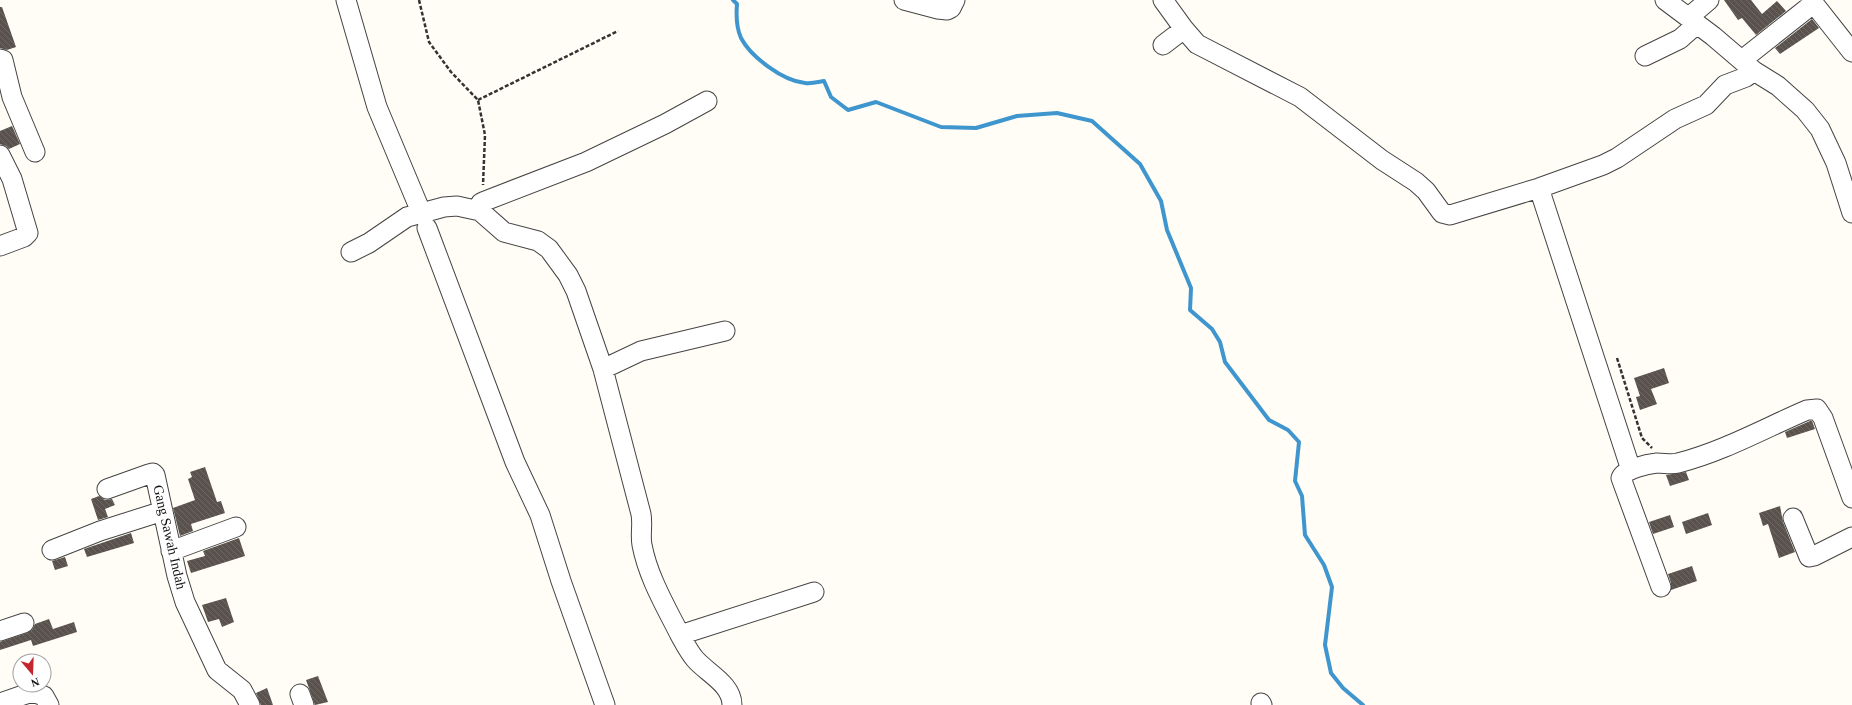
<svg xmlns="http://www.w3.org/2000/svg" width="1852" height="705" viewBox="0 0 1852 705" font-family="Georgia,serif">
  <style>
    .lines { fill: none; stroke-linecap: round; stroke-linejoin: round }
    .stream { stroke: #3f96cf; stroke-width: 4 }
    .building { fill: url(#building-back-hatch) }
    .minor-casing { stroke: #444; stroke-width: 21 }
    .path { stroke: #333; stroke-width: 2.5; stroke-dasharray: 4 2; stroke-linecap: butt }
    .minor { stroke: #fff; stroke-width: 19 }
    .labels { text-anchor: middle; stroke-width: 4; stroke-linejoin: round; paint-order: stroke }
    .street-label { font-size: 14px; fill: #111; stroke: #fff }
  </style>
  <defs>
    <pattern id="building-back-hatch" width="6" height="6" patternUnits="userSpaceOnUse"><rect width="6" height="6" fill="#5a524d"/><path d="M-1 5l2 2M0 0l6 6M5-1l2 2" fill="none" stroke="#6d6662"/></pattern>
  </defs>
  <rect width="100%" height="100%" fill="#fffdf5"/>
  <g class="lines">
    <path class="stream" d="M733,0L737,4C736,16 736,27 741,38C751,57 783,81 805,83C811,84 818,82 824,81L831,97L848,110L876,102L941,127L976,128L1017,116L1057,113L1092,121L1140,164L1161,201L1167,230L1191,288L1190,310L1212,329L1220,342L1225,362L1269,420L1288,430L1299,442L1295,481L1302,496L1305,535L1324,565L1332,587L1325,645L1331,673L1343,688L1363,705"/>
  </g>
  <path class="building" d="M1724,0H1751L1762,14L1777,1L1786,11L1756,35L1742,18L1738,20Z
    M0,7H2L16,47L7,50L0,48Z
    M1812,19L1819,28L1780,54L1775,48Z
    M12,126L20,144L9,149L6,146L0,144V131Z
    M1664,368L1669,383L1651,389L1657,404L1640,410L1636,397L1640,396L1634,378Z
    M1810,421H1812L1815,429L1787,438L1785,432Z
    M205,467L217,502L221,501L225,513L191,524L193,531L180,536L173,508L195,500L188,479L192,477L190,472Z
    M1686,472L1689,480L1670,486L1666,475Z
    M99,496L105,500L112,499L115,505L105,509L108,517L98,520L91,499Z
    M1780,506L1783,522L1795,552L1779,558L1768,524L1763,526L1759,513Z
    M1708,513L1712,525L1686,534L1682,522Z
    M1670,515L1674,527L1653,534L1649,522Z
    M131,533L134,543L87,557L84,549Z
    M239,538L245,556L191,573L187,561L205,556L203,551Z
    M65,557L68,566L55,570L52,561Z
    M1692,566L1697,581L1671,590V583L1668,574Z
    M226,598L234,622L222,627L219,619L208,622L202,605Z
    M49,619L53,629L74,622L77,632L33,646L31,640L0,650V642L27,633L32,630L35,624Z
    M318,676L328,702L315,705L306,680Z
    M267,688L273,705H261L256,693Z"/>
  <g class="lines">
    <g class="minor-casing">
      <path id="minor" d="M346,0L377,107L421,212
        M904,0L938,9L947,10L951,8L955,0
        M1163,0L1184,29L1197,44L1300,97L1382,160L1416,182L1426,191L1442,213L1450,215L1539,188L1603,165L1617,158L1675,119L1706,105L1725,85L1746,77L1754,71
        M1665,0L1713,36L1754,71L1778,86L1805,110L1820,129L1836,163L1852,213
        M1811,0L1852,52
        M1689,17L1709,0
        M1163,45L1184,29
        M1645,56L1680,39L1697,24
        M0,59L3,60L12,97L35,152
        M1742,60L1814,3
        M0,155L12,179L28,233L24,237L0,246
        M1539,188L1631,470
        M480,211L481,203L485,201L586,162L665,124L707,101
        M427,228L515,462L540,515L561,581L605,705
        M351,252L369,243L407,217L444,207L457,206L480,211L504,232L538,241L549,249L568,275L576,291L603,369L641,514C643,525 640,535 642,545C648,577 666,607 680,635L814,592
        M603,369L641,351L725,331
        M107,489L149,474L153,473L155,475L177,576L185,602L217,670L242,690L250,705
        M1793,518L1809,557L1814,556L1852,537
        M52,550L100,531L163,511
        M171,551L236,527
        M1661,587L1621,478C1624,469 1648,464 1657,463C1665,463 1671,465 1678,463C1722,452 1765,428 1807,410L1817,409L1823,418L1852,498
        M0,631L24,623
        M680,635C685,644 689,652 695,659C707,673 732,684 732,705
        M300,694L304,705
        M0,703L32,692L44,696L49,705
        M1261,703L1262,705"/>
    </g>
    <path class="path" d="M419,0L429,42L451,72L478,100L485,135L483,185
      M478,100L618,31
      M1617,358L1642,438L1652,448"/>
    <use href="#minor" class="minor"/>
  </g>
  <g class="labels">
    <g class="street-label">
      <text transform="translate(170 537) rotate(77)" y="5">Gang Sawah Indah</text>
    </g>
  </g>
  <g transform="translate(32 673) rotate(161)"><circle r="19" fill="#ffffff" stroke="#a0a0a0"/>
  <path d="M0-3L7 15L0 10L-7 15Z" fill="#c4262e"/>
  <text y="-6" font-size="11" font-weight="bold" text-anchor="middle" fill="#111111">N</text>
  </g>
</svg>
